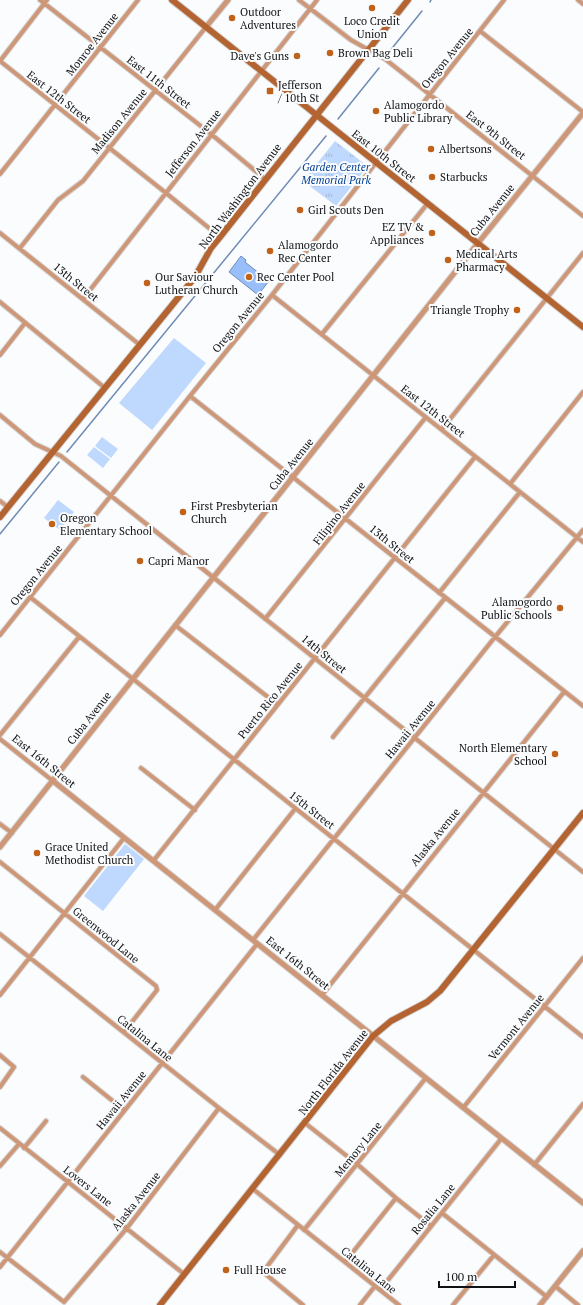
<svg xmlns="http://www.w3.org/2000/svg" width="583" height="1305" viewBox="0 0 583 1305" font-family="'PT Serif',serif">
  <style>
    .green { fill: #bfd8fd }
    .park { fill: url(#park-tufts) }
    .water { fill: #98bffa; stroke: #6f8bb5 }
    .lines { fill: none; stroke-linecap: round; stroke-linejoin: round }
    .stream { stroke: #6f8bb5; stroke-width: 1.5 }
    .minor-casing { stroke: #d5d6d8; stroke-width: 6 }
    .tertiary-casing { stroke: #d5d6d8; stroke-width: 7 }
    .secondary-casing { stroke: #d5d6d8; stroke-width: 8 }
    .minor { stroke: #ce9777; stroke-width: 4 }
    .tertiary { stroke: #ce9777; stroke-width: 5 }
    .secondary { stroke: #b46430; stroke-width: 6 }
    .poi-dot { fill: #c1621b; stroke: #fbfcfd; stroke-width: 1.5 }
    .labels { text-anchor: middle; stroke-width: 4; stroke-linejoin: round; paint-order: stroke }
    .poi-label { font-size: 11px; fill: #0f1114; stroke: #fbfcfd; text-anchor: start }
    .street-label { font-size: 11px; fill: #0f1114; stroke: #fbfcfd }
    .park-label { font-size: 11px; font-style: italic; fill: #003e92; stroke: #fbfcfd }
  </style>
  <defs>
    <pattern id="park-tufts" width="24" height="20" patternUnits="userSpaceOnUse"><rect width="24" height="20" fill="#bfd8fd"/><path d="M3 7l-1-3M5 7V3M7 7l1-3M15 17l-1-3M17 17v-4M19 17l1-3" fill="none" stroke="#a3b8d8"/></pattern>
  </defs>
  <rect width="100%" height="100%" fill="#fbfcfd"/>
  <path class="green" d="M174,338L206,363L152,430L119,403Z
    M102,437L118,449L111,458L95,446Z
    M94,447L110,459L103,468L87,455Z
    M58,500L74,512L60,530L44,518Z
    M125,844L144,859L103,911L84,896Z"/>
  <path class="park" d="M335,141L366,165L367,167L336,206L303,181Z"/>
  <path class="water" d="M241,256L246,260L245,262L269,281L258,295L229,272Z"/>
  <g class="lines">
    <path class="stream" d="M430,2L431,0
      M389,52L422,11
      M338,119L379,68
      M67,452L326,136
      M0,534L59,462"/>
    <g class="minor-casing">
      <path id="minor" d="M40,0L211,134L265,179
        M299,0L351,40L385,59L583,216
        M578,0L583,4
        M480,31L583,112
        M0,61L166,193L220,237
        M0,61L47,0
        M0,174L138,0
        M0,233L140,345
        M20,248L58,200L83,181L206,27
        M272,295L583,542
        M83,299L317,0
        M0,302L105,388
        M322,334L428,203
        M0,355L25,323
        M190,396L583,706
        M0,415L35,444L61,456L583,872
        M442,429L583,253
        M510,484L583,392
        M0,501L8,507
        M439,593L520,492
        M30,597L583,1037
        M265,619L426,417
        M175,625L277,704
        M0,635L190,396L272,295L504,0
        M0,735L79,637
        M333,737L445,598
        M0,739L53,781
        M141,768L195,810
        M0,824L12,833
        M154,860L475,457
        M0,862L156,986L157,990L124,1032
        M215,910L295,809
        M0,934L219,1108L280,1155
        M253,940L495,637L583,530
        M0,995L124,838
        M322,995L564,692
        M0,1055L14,1067L0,1087
        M83,1077L124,1110
        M463,1108L583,958
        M305,1123L357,1164L396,1198L431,1226
        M0,1128L184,1274
        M24,1148L46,1121
        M534,1165L583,1104
        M0,1166L19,1144
        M253,1189L399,1305
        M442,1213L547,1297
        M298,1225L263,1272L303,1305
        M304,1230L425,1079
        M0,1252L64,1302L127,1228L219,1108
        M345,1262L396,1198
        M0,1267L257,944
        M555,1286L578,1305
        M380,1290L501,1139
        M360,1305L375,1286
        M453,1305L494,1255"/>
    </g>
    <g class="tertiary-casing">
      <path id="tertiary" d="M206,27L228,0
        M53,781L583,1203
        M0,847L478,243L583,113
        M540,1305L583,1251"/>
    </g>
    <g class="secondary-casing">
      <path id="secondary" d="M172,0L583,327
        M0,517L195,277L211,248L220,237L408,0
        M160,1305L373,1036L391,1021L427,1002L440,991L583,813"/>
    </g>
    <use href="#minor" class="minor"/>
    <use href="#tertiary" class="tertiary"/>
    <use href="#secondary" class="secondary"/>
  </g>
  <g class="poi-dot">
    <circle cx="372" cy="8" r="4"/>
    <circle cx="232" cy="18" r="4"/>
    <circle cx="330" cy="53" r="4"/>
    <circle cx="297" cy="56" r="4"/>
    <rect x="266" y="87" width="8" height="8" rx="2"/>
    <circle cx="376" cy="111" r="4"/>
    <circle cx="431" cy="149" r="4"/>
    <circle cx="432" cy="177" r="4"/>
    <circle cx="300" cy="210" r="4"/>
    <circle cx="432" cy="233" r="4"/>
    <circle cx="270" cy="251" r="4"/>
    <circle cx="448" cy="260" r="4"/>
    <circle cx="249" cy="277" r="4"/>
    <circle cx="147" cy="283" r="4"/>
    <circle cx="517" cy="310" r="4"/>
    <circle cx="183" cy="512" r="4"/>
    <circle cx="52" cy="524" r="4"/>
    <circle cx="140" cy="561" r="4"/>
    <circle cx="560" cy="608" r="4"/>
    <circle cx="555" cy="754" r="4"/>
    <circle cx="37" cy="853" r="4"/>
    <circle cx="226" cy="1270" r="4"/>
  </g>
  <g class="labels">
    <g class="poi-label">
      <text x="240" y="16">Outdoor<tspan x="240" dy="13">Adventures</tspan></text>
      <text x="372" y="25" text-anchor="middle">Loco Credit<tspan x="372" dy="13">Union</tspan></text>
      <text x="338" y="57">Brown Bag Deli</text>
      <text x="289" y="60" text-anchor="end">Dave's Guns</text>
      <text x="278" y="89">Jefferson<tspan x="278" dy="13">/ 10th St</tspan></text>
      <text x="384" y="109">Alamogordo<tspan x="384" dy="13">Public Library</tspan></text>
      <text x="439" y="153">Albertsons</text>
      <text x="440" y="181">Starbucks</text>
      <text x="308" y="214">Girl Scouts Den</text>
      <text x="424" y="231" text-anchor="end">EZ TV &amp;<tspan x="424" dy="13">Appliances</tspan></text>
      <text x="278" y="249">Alamogordo<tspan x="278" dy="13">Rec Center</tspan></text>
      <text x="456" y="258">Medical Arts<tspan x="456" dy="13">Pharmacy</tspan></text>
      <text x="155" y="281">Our Saviour<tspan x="155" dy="13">Lutheran Church</tspan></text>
      <text x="257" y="281">Rec Center Pool</text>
      <text x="509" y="314" text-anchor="end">Triangle Trophy</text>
      <text x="191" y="510">First Presbyterian<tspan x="191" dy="13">Church</tspan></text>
      <text x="60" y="522">Oregon<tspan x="60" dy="13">Elementary School</tspan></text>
      <text x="148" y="565">Capri Manor</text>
      <text x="552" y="606" text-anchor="end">Alamogordo<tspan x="552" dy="13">Public Schools</tspan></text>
      <text x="547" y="752" text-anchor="end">North Elementary<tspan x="547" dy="13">School</tspan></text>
      <text x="45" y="851">Grace United<tspan x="45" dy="13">Methodist Church</tspan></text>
      <text x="234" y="1274">Full House</text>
    </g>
    <g class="street-label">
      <text transform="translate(92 44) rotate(-52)" y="4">Monroe Avenue</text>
      <text transform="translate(447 58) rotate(-51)" y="4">Oregon Avenue</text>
      <text transform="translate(159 82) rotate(38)" y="4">East 11th Street</text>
      <text transform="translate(59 97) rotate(38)" y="4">East 12th Street</text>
      <text transform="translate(119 121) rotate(-51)" y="4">Madison Avenue</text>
      <text transform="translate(496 135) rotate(38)" y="4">East 9th Street</text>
      <text transform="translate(193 143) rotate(-52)" y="4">Jefferson Avenue</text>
      <text transform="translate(384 156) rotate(38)" y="4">East 10th Street</text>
      <text transform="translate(240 196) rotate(-53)" y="4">North Washington Avenue</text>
      <text transform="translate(492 210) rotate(-51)" y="4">Cuba Avenue</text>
      <text transform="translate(76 282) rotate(39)" y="4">13th Street</text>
      <text transform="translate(238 322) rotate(-51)" y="4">Oregon Avenue</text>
      <text transform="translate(433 411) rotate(38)" y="4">East 12th Street</text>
      <text transform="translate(291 464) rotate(-51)" y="4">Cuba Avenue</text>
      <text transform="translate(339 513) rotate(-52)" y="4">Filipino Avenue</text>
      <text transform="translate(392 544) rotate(39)" y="4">13th Street</text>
      <text transform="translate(36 575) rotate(-51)" y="4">Oregon Avenue</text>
      <text transform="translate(324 654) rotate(39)" y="4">14th Street</text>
      <text transform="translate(270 700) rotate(-51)" y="4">Puerto Rico Avenue</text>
      <text transform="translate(89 718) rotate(-52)" y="4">Cuba Avenue</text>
      <text transform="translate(410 729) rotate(-51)" y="4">Hawaii Avenue</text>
      <text transform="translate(44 761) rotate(39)" y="4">East 16th Street</text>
      <text transform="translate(312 810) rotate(38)" y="4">15th Street</text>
      <text transform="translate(435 837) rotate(-51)" y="4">Alaska Avenue</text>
      <text transform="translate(106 935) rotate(39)" y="4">Greenwood Lane</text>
      <text transform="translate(298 963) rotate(39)" y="4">East 16th Street</text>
      <text transform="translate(516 1027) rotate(-51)" y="4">Vermont Avenue</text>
      <text transform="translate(145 1038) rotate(39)" y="4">Catalina Lane</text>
      <text transform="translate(333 1072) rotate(-52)" y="4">North Florida Avenue</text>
      <text transform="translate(121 1100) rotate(-51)" y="4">Hawaii Avenue</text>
      <text transform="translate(358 1149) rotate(-51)" y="4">Memory Lane</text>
      <text transform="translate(88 1186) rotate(38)" y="4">Lovers Lane</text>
      <text transform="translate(136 1201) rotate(-52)" y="4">Alaska Avenue</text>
      <text transform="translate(433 1209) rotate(-51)" y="4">Rosalia Lane</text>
      <text transform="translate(369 1270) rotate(39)" y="4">Catalina Lane</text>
    </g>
    <g class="park-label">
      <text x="336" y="171">Garden Center<tspan x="336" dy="13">Memorial Park</tspan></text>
    </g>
  </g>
  <path d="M439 1281v6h76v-6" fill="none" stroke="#0f1114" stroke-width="2"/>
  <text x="445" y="1281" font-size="12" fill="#0f1114" stroke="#fbfcfd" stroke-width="3" paint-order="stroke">100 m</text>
</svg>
